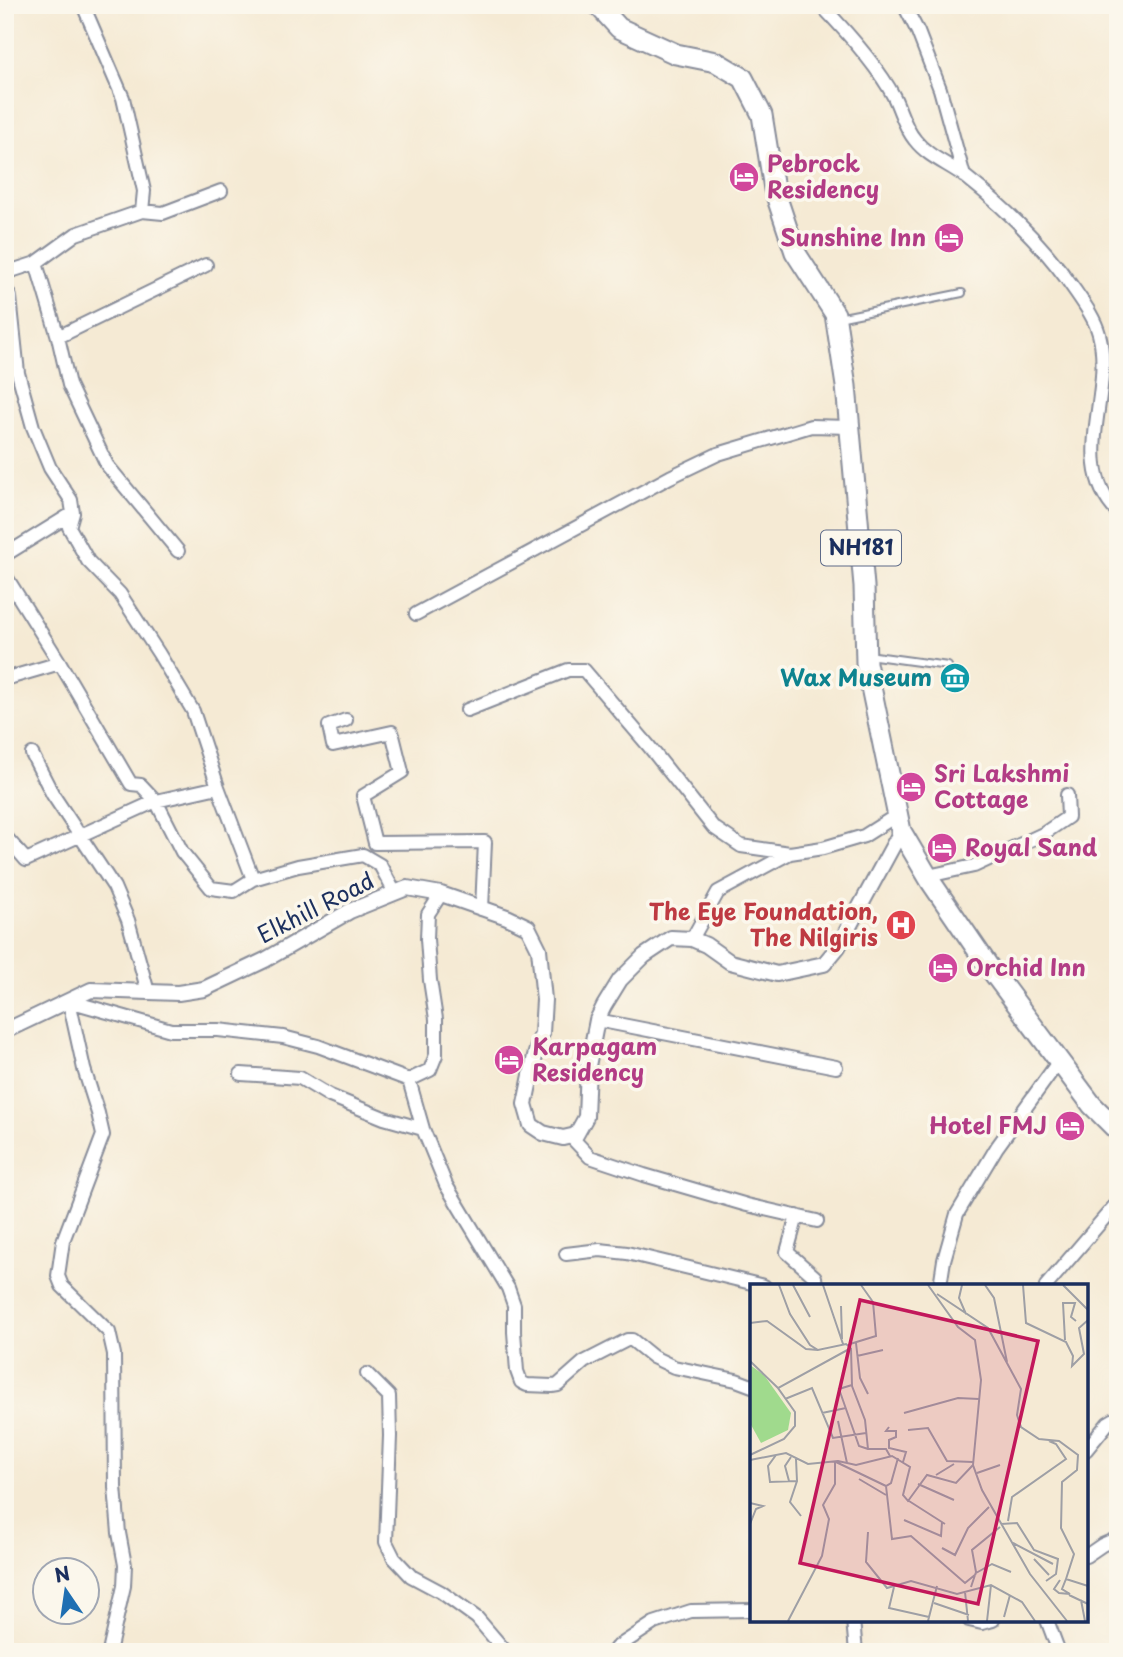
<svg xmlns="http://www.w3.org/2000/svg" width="1123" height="1657" viewBox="0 0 1123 1657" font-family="'Playpen Sans',sans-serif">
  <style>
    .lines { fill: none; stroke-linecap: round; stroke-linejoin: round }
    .service-casing { stroke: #888c99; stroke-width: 10 }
    .minor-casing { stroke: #888c99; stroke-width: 16 }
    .tertiary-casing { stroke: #888c99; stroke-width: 18 }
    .trunk-casing { stroke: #888c99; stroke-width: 23 }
    .service { stroke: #fff; stroke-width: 6 }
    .minor { stroke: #fff; stroke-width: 12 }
    .tertiary { stroke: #fff; stroke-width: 14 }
    .trunk { stroke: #fff; stroke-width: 19 }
    .labels { text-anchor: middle; stroke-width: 7; stroke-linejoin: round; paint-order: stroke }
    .shield { fill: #fbf7ec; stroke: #5e6b89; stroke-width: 2 }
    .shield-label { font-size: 21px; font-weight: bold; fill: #1b2f5e }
    .hotel-label { font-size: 23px; font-weight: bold; fill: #b23c85; stroke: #fbf7ec; text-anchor: start }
    .culture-label { font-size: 23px; font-weight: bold; fill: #0d838f; stroke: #fbf7ec; text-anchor: end }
    .street-label { font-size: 23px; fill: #1b2f5e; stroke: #fbf7ec }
    .health-label { font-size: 23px; font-weight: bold; fill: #be3a42; stroke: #fbf7ec; text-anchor: end }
    .inset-road { fill: none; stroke: #9e9fa5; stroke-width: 2 }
    .view { fill: #c2185b; fill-opacity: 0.15; stroke: #c2185b; stroke-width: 3.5 }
    .inset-edge { fill: none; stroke: #1b2f5e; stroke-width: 3.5 }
  </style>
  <rect width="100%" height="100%" fill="#fbf7ec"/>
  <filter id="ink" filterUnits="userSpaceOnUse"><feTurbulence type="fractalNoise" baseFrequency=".0143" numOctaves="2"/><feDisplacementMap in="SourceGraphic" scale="14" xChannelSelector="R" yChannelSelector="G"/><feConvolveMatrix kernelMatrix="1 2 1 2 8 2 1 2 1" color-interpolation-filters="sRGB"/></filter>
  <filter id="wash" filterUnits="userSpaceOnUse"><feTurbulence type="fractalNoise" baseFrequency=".00686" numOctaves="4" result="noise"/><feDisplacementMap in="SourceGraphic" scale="28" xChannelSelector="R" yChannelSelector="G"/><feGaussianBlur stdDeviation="1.57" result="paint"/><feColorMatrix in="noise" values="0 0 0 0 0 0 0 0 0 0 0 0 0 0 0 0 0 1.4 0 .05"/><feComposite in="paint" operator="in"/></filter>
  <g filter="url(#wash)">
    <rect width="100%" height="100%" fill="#f5ead4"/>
  </g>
  <g filter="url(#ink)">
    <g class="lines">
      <g class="service-casing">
        <path id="service" d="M838,318L962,293
          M868,655L948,666"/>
      </g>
      <g class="minor-casing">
        <path id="minor" d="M821,5C845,30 878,66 894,97C901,111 904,127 915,140C928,157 949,164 966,177C1008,210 1046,248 1076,292C1085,305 1095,319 1099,334C1115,394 1068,463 1118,513
          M904,5L918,32L940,89L964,176
          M142,211L163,213L221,191
          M36,263L58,337L69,385L107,465L178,551
          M5,273L36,263L76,234L142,211L144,191L123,98L83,5
          M5,287L10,297L18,373L33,427L50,468L71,500L73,513L69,527L88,561L120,594L159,654L193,711L218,787L253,879L298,866L363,855L380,865L395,893
          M58,337L206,265
          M5,555L73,513
          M5,575L60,663L131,784L141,785L156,801L182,852L211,888L234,891L253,879
          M416,614L670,477L718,454L811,426L850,427
          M5,679L60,663
          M467,710L568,670H584L648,745L713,827L741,846L790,853L823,848L864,836L897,815
          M346,720L329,726L333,745L392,732L402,772L363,796L375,843L485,842L482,909
          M32,754L53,795L114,887L128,920L148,992
          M5,836L26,860L156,801L218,787
          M928,876L974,866L1043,834L1068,817L1067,795
          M692,939L718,892L790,853
          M597,1020L836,1067
          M241,1074L300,1078L330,1096L384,1118L423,1129
          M409,1080L423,1129L446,1185L508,1288L514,1305V1332L517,1371L521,1382L527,1385L552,1386L558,1385L584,1362L627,1340H632L653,1357L674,1367L736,1380L752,1386
          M571,1137L590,1157L644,1175L747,1205L817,1221
          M797,1216L787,1252L815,1277L816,1286
          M566,1254L600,1250L627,1253L764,1286
          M940,1286L944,1260L957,1214L997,1147L1059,1061
          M1046,1286L1118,1202
          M367,1374L389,1396L390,1436L386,1542L394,1558L411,1576L441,1592L477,1618L506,1652
          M1086,1450L1108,1423L1118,1417
          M1086,1556L1102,1545L1118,1538
          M853,1620L856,1652
          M969,1620L982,1623L993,1620
          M1047,1620L1059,1652
          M109,1652L124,1586L125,1565L119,1533L115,1487L114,1354L109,1332L62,1286L58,1276L63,1241L103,1135L98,1113L84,1069L69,1001L171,1030H218L283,1037L318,1046L409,1080L430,1070L436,1055V1019L430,980L427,939L428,914L441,894
          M613,1652L616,1648L654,1623L691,1611L752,1610"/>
      </g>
      <g class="tertiary-casing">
        <path id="tertiary" d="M5,1031L91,990L178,993L204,989L265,960L350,911L407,888L441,894L507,917L528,927L539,949L544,1000L542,1033L535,1056L525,1104L531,1125L543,1133L563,1138L576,1135L586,1117L588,1066L597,1020L604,1006L620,980L644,956L671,938L692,939L706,945L730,962L777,974L824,964L838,947L901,831"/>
      </g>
      <g class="trunk-casing">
        <path id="trunk" d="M598,5L619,28L676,54L716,62L743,78L762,115L774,189L795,252L835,314L846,386L864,586L866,663L901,831L931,882L989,967L1092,1105L1118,1131"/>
      </g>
      <use href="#service" class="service"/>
      <use href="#minor" class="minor"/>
      <use href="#tertiary" class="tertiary"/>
      <use href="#trunk" class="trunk"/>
    </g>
  </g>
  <defs>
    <g id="hotel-disc" transform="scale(1.575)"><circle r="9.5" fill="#d1479c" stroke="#fbf7ec"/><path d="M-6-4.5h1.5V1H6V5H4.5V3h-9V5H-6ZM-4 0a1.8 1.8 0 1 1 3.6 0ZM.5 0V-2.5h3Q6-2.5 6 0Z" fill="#fff"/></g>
    <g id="museum-disc" transform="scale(1.575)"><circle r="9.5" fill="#0f9aa8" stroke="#fbf7ec"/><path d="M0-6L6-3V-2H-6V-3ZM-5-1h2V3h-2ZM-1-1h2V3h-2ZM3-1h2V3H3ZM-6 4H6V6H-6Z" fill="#fff"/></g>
    <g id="hospital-disc" transform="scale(1.575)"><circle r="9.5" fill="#e0444e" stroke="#fbf7ec"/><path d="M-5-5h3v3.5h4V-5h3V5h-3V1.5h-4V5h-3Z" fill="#fff"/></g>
  </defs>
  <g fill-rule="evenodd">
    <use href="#hotel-disc" x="744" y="177"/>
    <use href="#hotel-disc" x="949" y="238"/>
    <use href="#museum-disc" x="955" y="678"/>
    <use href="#hotel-disc" x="911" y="787"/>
    <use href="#hotel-disc" x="942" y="848"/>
    <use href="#hospital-disc" x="901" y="925"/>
    <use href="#hotel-disc" x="943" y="968"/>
    <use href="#hotel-disc" x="509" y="1060"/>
    <use href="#hotel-disc" x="1070" y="1126"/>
  </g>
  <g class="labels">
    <rect class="shield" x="821" y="530.5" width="80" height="35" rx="5"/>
    <g class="shield-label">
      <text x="861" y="555">NH181</text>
    </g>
    <g class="hotel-label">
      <text x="767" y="172">Pebrock<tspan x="767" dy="26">Residency</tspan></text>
      <text x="926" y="246" text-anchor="end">Sunshine Inn</text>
      <text x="934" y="782">Sri Lakshmi<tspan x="934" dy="26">Cottage</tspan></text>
      <text x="965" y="856">Royal Sand</text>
      <text x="966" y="976">Orchid Inn</text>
      <text x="532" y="1055">Karpagam<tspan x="532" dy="26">Residency</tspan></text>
      <text x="1047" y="1134" text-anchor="end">Hotel FMJ</text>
    </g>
    <g class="culture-label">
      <text x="932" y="686">Wax Museum</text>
    </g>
    <g class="street-label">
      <text transform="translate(316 908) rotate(-27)" y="8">Elkhill Road</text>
    </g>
    <g class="health-label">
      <text x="878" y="920">The Eye Foundation,<tspan x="878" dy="26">The Nilgiris</tspan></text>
    </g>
  </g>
  <g transform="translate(750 1284)">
    <rect width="338" height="338" fill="#f5ead4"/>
    <path d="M0,81L14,91L41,129L38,146L11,159L0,139Z" fill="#a0da8d"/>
    <path class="inset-road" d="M29,1L40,30L60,61L68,66L96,60L101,64M43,1L60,33M73,1L93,60M178,1L208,43L225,56L231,96L223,181L232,206L280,290L317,337M212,1L209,14L216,30M235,1L244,14L257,78M273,1L276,39L316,58L323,72L322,82L334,70L329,44L338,36M313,1L338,26M187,10L238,44L271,105L267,131L271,143L289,155L309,157L328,171L327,186L312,198L311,244L324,270L316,295M91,22L92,55M0,39L17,37L56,65L68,66M315,56L313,19H325L321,33L326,37M106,59L110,94L118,110M100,60L126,52L123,18L111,1M101,64L102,102L115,136L118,165H136L140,172M107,72L133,66M0,77L28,104M102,101L89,105L109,162L118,165M35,115L62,104L83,154L116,149M72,129L96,124M154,129L208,114L229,115M88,137L97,179M139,143L136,147H146V153L139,156V164L156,168L153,178M158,146L178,144L197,177L223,178M0,171L34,155L45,142V128L28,104L101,64M26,171L18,182L20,198L46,197M46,175L47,197L40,218L51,232M0,176L36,169L58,180L88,177L106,181L142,172L160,183L153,211L158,217L177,191L206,199L223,181M86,178L136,202L141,199L148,174M227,189L250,181M186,191L204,180M109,195L136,211M39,197L35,182L41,173M168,200L204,216M136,202L142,255L161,252L215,299L226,290M159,217L195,240M0,219L13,222L6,225L0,240M154,236L191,252L192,238M258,237L262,213L316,175L306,160L299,157M251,240L267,239L284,266L308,275L306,290L296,297M118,248L116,278L137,304L161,297L207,310L241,301L272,318L285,337M263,259L303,280M192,264L205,271L218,244L239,223M284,275L299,291M226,289L242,280L261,288M310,296L304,305L309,309L320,310L312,305L316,295L338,302M144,303L139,324L179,333M221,303L226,288L222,266L250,243M215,308L218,337M319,311L338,320M331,316L335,337M184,319L219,331M254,333L260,311M38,337L72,272L79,235L73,221L85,200V177M178,337L187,302M237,337L241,301"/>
    <path class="view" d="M110,16L288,57L228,320L50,279Z"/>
    <rect width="338" height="338" class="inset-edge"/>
  </g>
  <rect width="1123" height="1657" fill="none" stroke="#fbf7ec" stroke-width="28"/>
  <g transform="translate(66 1591) rotate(347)"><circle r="33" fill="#fbf7ec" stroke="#a1a7b3" stroke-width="2"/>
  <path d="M0-5L12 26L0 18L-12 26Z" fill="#1f6fb2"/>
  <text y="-10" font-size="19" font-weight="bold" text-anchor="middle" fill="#1b2f5e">N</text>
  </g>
</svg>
